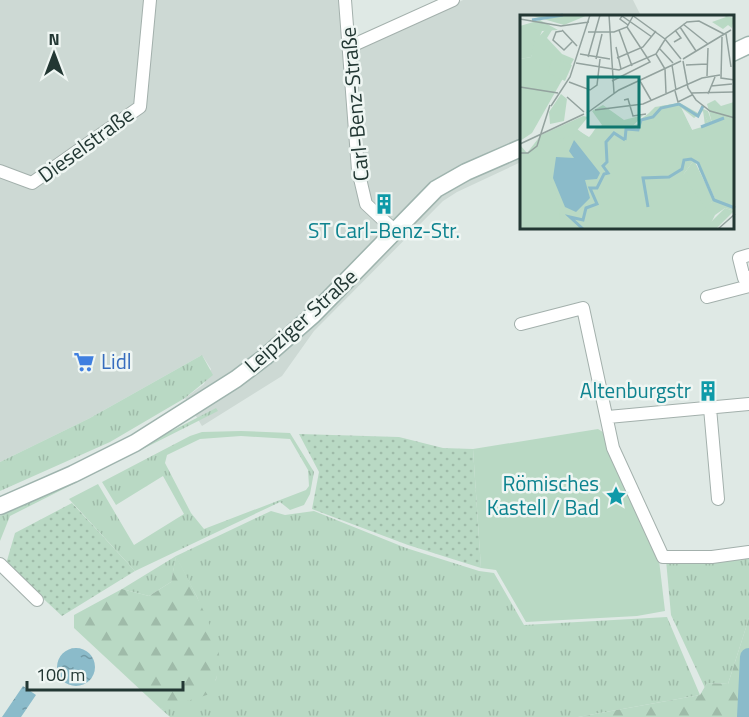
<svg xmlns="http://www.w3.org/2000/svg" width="749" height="717" viewBox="0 0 749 717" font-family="'Titillium Web',sans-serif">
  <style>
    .built { fill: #cdd9d4 }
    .grass { fill: url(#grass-tufts); fill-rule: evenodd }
    .forest { fill: url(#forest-firs) }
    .park { fill: #b9d9c4 }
    .garden { fill: url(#garden-dots) }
    .water { fill: url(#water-ripples) }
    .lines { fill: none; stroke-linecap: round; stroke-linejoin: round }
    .river { stroke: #8bbbca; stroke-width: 18 }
    .minor-casing { stroke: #a3b0ac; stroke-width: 14 }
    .secondary-casing { stroke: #9fb4ae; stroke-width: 19 }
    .minor { stroke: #fff; stroke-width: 12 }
    .secondary { stroke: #fff; stroke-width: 16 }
    .labels { text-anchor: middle; stroke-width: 5; stroke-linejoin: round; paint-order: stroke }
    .street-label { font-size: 21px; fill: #223733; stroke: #eff6f3 }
    .culture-label { font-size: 21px; fill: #0d838f; stroke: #eff6f3; text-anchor: end }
    .shop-label { font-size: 21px; fill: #366cbe; stroke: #eff6f3; text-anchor: start }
    .inset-river { fill: none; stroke: #8bbbca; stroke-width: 3 }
    .inset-road { fill: none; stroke: #93a29e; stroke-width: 1.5 }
    .view { fill: #0f766e; fill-opacity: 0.15; stroke: #0f766e; stroke-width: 3 }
    .inset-edge { fill: none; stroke: #223733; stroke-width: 3 }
  </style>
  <defs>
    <pattern id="grass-tufts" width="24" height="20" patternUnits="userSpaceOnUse" patternTransform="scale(1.5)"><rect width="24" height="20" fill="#b9d9c4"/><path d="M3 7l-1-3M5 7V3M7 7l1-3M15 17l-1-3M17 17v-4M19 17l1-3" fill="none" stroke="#9fbba9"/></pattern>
    <pattern id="forest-firs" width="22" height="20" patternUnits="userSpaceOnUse" patternTransform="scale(1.5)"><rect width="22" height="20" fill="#b9d9c4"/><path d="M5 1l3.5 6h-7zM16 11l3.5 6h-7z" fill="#9fbba9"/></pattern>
    <pattern id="garden-dots" width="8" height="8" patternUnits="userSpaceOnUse" patternTransform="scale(1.5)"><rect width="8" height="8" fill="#b9d9c4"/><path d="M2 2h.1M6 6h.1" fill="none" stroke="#9fbba9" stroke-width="1.8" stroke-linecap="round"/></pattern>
    <pattern id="water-ripples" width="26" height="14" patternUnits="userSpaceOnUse" patternTransform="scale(1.5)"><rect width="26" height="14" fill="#8bbbca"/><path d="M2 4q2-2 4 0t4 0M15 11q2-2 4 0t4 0" fill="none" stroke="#7199a5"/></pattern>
  </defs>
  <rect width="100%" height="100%" fill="#dfe9e5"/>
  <path class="built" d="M0,0H341L344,29L365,47L463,0H633L641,16H521V162L457,192L443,201L314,331L282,376L202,426L185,398L204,384L211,369L202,355L90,418L0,462Z"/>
  <path class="grass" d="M202,355L213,375L185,398L110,442L0,491V462L90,418Z
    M216,408L218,411L10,516L0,541V516L73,482Z
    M241,431L290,433L314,472L310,494L304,505L290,510L280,502L135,571L69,499L98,484L134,545L184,514L163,476L116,505L102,482L190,436L202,432ZM241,436L290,439L308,470L309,486L306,490L204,529L191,513L165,463L167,455L200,439Z
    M271,511L285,515L314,511L406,548L479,571L494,573L524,625L667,617L700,695L578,717H170L161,709L216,680L219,655L197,597L176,557L171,582L149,596L122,589L176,556Z
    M749,555V618L728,684L707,683L705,688L671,615L666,560Z"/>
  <path class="forest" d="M176,556C189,581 214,627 219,654C221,668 215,683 210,694L161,709L74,628V615L122,589L149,596L171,582Z
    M749,618V717H578L700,695L707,683L728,684Z"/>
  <path class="park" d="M598,429L606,434L609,454L659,560L665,611L637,616L526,622L496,570L481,568L473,449Z"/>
  <path class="garden" d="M299,434L399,437L443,448L473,449L481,568L408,545L312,509L319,472Z
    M72,503L135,571L62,616L6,564L15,533Z"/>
  <path class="water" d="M57 667a19 19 0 1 1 38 0a19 19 0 1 1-38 0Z
    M23,686L36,695L21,717H2Z"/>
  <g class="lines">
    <path class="river" d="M746,717L749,657"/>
    <g class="minor-casing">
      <path id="minor" d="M345,0L358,170L366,204L395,231
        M349,47L453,0
        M0,171L32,183L140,107L150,0
        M749,255L739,258L744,278L749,277
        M707,297L749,286
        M521,324L583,308L613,448L663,557H712L749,552
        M710,408L718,499
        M608,417L749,404
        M0,564L37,600"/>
    </g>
    <g class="secondary-casing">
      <path id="secondary" d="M732,53L749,45
        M0,506L73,474L135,443L236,379L265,357L313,315L436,189L466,172L521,148"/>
    </g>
    <use href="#minor" class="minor"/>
    <use href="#secondary" class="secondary"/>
  </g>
  <defs>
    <g id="building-bare" transform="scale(1.62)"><path d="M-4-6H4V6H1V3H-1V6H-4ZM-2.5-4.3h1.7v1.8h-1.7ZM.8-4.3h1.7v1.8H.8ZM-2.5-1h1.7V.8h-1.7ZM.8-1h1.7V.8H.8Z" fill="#0f9aa8" stroke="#eff6f3" stroke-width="2.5" paint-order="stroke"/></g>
    <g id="supermarket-bare" transform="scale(1.62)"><path d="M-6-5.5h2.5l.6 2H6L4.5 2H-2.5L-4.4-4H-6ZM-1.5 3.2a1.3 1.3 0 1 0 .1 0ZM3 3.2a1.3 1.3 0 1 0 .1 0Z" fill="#3f7fe0" stroke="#eff6f3" stroke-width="2.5" paint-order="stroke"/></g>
    <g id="sight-bare" transform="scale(1.62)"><path d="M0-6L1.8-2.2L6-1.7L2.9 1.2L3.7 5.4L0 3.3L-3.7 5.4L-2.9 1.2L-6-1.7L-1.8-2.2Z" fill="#0f9aa8" stroke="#eff6f3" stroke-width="2.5" paint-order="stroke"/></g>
  </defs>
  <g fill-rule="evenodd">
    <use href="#building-bare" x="384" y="204"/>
    <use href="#supermarket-bare" x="84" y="362"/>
    <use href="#building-bare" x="708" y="391"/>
    <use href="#sight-bare" x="616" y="496"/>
  </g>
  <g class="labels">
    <g class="street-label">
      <text transform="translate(355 104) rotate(-95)" y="7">Carl-Benz-Straße</text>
      <text transform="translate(86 145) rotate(-36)" y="7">Dieselstraße</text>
      <text transform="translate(301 321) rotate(-42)" y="7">Leipziger Straße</text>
    </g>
    <g class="culture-label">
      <text x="384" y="238" text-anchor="middle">ST Carl-Benz-Str.</text>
      <text x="691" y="398">Altenburgstr</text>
      <text x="599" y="491">Römisches<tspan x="599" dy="24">Kastell / Bad</tspan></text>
    </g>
    <g class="shop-label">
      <text x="101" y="369">Lidl</text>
    </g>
  </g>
  <g transform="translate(520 15)">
    <rect width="214" height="214" fill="#dfe9e5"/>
    <path d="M68,0L44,10L13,1L14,0ZM203,0L214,3L212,13L208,10L203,14L192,7L206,2ZM20,5L38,15L22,16L11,42L0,44V11ZM195,85L201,91L214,87V191L196,186L178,146L174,145L163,160L115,154L158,90L172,115L185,111L183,95L189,109L192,108L187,89ZM83,90L104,105L123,100L104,121L89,119L84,123V138L54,119L57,115L69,122L82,110L72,96ZM205,193L214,196L196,214L185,213Z" fill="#b9d9c4"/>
    <path d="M25,15H32L27,23L42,39L54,44L12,118L0,126V44L11,42L15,26ZM41,79L47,84L44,106L30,109L29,97ZM160,88L178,98L181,93L188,96L192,108L189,109L183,96L174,103L158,90L160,154L185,191L194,186L188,176V168L184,164L179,155V146L195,185L214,191V196L205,193L195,200L188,214H0V130L7,138L21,120L63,101L68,102L54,119L65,129L94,116L104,121L103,113L118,109L135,92Z" fill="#b9d9c4"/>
    <path d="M32,43L52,50L45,66L28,58ZM159,88L172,115L167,118L178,147L168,144L165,157H160L188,196L181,209L183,214H38L40,194L30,162L40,124L52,121L57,114L69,123L77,111L88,122L96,118L105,123L106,115L119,111L122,103L141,91Z" fill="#b9d9c4"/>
    <path d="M174,145L194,186L185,192L163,160Z" fill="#b9d9c4"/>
    <path d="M54,125L80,158L77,164L65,165L70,183L56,197L45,192L33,163L36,142L54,143L49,136Z" fill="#8bbbca"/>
    <path class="inset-river" d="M12,5L43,0M181,112L204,103M105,125L106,114L118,115L121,105L133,102L141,93L159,89L178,101L183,91M128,192L123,163L149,162L162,154L164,145L171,144L178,148L194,185L215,193M63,214L50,202L63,205L66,193L77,189L70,173H77L84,159L88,158L83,151L87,147L86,127L94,118L105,125"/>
    <path class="inset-road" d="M89,0L94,78M112,0L145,24L161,44M0,4L41,11L69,7M163,9L188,29M108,10L100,4L102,1L132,22M160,12L176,36M42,15L57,31M99,15L112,51M42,16L36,17L33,25L44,35L52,27M68,17H94L107,12L113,1M206,19L211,52M202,22L201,63L215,65M154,27L161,23L155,15M96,32L101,54M139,33L153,48M60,39L90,44M136,39L145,54L146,78M68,42L80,0M97,43L123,32L136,16M76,44L82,19M163,44L211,15M163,46L168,73L176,85L190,96L215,103M56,48L99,55L136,39L146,23L167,7L179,6L204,19M152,50L156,75M166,50L187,49M187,61L188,33M92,66L130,47L107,12M120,66L131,85M49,67L70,75L77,70L80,44M191,71L212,69M0,72L38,78M155,76L158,87L172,80M171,78L213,77M188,79L195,62M47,82L64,97M104,85L108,84L113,101L126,99M31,91L50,62L70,0M75,95L123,89L182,63L200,60M67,98L99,75L161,46M0,129L64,99M0,138H8L17,131L30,90M198,214L215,199"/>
    <path class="view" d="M68,62H119V112H68Z"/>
    <rect width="214" height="214" class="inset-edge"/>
  </g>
  <g transform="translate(54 54)" stroke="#eff6f3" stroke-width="4.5" paint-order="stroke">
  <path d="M0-4.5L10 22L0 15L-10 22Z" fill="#223733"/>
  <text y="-9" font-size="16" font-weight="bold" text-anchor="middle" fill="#223733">N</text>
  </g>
  <path d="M27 681v9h156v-9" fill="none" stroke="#223733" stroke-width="3"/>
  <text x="36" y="681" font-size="18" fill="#223733" stroke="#eff6f3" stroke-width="4.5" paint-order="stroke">100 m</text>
</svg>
